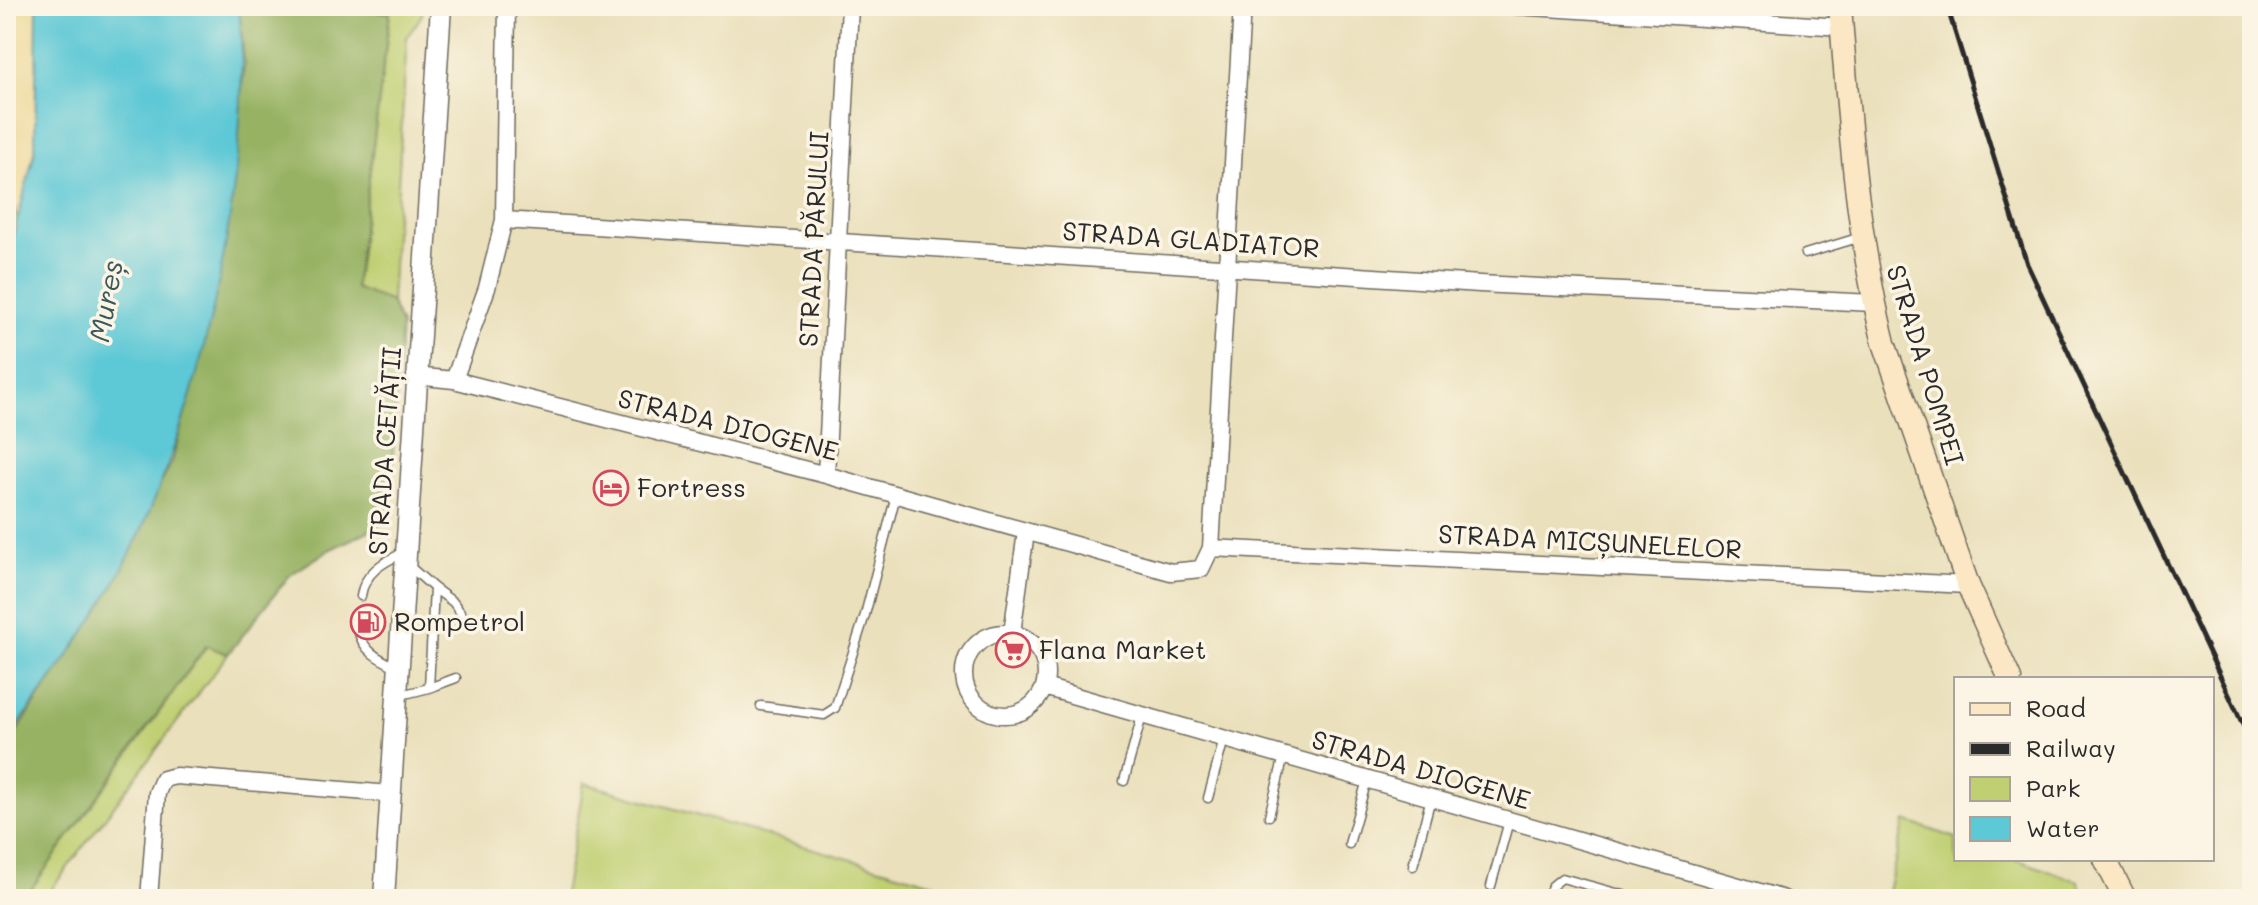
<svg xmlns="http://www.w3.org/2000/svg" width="2258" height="905" viewBox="0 0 2258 905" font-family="Mali,sans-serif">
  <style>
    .green { fill: #bfcf72; stroke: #757d4e; stroke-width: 2 }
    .forest { fill: #97b264; stroke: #616e48; stroke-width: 2 }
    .sand { fill: #eeda9e; stroke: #8c8264; stroke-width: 2 }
    .water { fill: #5dc8d6; stroke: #447a80; stroke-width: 2 }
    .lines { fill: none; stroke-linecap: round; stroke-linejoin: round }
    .service-casing { stroke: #6e6a5e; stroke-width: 11 }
    .minor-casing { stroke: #6e6a5e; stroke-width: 19 }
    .tertiary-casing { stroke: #6e6a5e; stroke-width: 23 }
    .secondary-casing { stroke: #6e6a5e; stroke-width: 25 }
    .service { stroke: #fff; stroke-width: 8 }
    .minor { stroke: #fff; stroke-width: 16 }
    .tertiary { stroke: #fff; stroke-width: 20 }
    .secondary { stroke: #fbe7c3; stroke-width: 22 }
    .rail { stroke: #2b2b2b; stroke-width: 5 }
    .labels { text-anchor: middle; stroke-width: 7; stroke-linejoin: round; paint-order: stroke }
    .street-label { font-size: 26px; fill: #2b2b2b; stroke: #fcf5e5 }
    .poi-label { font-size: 26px; fill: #2b2b2b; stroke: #fcf5e5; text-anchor: start }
    .water-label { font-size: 28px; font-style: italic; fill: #3a5a5e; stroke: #fcf5e5 }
  </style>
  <rect width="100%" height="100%" fill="#fcf5e5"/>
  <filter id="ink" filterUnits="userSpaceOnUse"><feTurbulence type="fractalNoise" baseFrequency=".0125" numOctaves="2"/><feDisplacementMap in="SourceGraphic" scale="16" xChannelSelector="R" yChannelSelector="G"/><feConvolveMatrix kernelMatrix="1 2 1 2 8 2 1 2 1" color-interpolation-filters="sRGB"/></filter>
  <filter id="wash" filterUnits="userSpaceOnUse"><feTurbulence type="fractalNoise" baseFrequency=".006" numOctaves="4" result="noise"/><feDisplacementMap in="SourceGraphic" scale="32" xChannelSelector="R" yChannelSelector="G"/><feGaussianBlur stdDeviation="1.8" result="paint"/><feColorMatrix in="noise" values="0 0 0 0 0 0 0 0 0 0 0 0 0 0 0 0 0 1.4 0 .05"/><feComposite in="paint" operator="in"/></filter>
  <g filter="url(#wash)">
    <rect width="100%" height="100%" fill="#eae0bc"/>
    <path class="green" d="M315,6H423L422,15L407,37L391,302L355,288L390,13Z
      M6,179L19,223L6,265Z
      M207,646L228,654L44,899H24Z
      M584,783L989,899H563Z
      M1905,821L1956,838V859H2015L2078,881L2085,899H1886Z"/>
    <path class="forest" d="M239,6H315L390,13L355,288L391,302L401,325L390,505L377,527L329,550L290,575L228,654L206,646L24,899H6V748L104,601L172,461L205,340L231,205L244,63Z"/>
    <path class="sand" d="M6,6H37L39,26L35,150L19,223L6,179Z"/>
    <path class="water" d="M37,6H239C255,183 196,451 103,603C74,651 38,696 6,743V265L35,150Z"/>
  </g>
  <g filter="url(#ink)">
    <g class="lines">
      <g class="service-casing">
        <path id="service" d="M1805,254L1861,237
          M434,588L453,602L463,616
          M361,596C364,573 383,562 403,553
          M358,629C362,651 379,659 398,668
          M429,688L456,678
          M397,696L429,688L434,588L409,566
          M761,706L824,715L835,708L865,615L896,495
          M1124,781L1142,716
          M1208,798L1224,739
          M1269,816L1284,756
          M1349,844L1367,780
          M1413,866L1431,798
          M1491,886L1509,821
          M1547,899L1552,886L1562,878L1638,899
          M1715,899L1719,881"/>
      </g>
      <g class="minor-casing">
        <path id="minor" d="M1516,6L1842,27
          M504,220L1480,284L1874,303
          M415,376L454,380L826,475L1171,572L1201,569L1211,548L1242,6
          M454,380L487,288L504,220L507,6
          M826,475L850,6
          M1211,548L1968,585
          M964 674a41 41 0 1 1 82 0a41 41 0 1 1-82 0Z
          M1012,633L1026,532
          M1044,687L1784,899
          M149,899L157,793L163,779L176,776L390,794"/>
      </g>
      <g class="tertiary-casing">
        <path id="tertiary" d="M384,899L441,6"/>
      </g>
      <g class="secondary-casing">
        <path id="secondary" d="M1840,6C1849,120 1856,232 1884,343L1968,585L2010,679
          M2105,859L2125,899"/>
      </g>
      <use href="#service" class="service"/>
      <use href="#minor" class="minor"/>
      <use href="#tertiary" class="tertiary"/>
      <use href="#secondary" class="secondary"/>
      <path class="rail" d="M1947,6L2027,264L2252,744"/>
    </g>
  </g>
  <defs>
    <g id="hotel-ring" transform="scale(1.8)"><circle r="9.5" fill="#fcf5e5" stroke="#d1495b" stroke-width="1.5"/><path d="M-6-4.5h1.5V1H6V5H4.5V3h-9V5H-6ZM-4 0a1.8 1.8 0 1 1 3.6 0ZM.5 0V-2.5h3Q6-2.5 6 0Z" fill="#d1495b"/></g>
    <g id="fuel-ring" transform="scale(1.8)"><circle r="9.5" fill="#fcf5e5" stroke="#d1495b" stroke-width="1.5"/><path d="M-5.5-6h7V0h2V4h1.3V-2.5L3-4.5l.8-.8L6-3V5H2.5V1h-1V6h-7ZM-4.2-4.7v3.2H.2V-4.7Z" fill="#d1495b"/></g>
    <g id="supermarket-ring" transform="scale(1.8)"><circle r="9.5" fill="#fcf5e5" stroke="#d1495b" stroke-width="1.5"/><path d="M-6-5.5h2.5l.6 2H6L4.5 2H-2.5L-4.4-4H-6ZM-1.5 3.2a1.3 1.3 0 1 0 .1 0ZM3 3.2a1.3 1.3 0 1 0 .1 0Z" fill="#d1495b"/></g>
  </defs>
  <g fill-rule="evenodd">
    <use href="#hotel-ring" x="611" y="488"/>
    <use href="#fuel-ring" x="368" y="622"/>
    <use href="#supermarket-ring" x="1013" y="650"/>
  </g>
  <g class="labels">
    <g class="street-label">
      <text transform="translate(814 239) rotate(-87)" y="9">STRADA PĂRULUI</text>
      <text transform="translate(1191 240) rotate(4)" y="9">STRADA GLADIATOR</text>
      <text transform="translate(1925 365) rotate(73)" y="9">STRADA POMPEI</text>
      <text transform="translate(728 425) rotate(14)" y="9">STRADA DIOGENE</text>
      <text transform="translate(385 451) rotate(-86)" y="9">STRADA CETĂȚII</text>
      <text transform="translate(1590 542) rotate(3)" y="9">STRADA MICȘUNELELOR</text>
      <text transform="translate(1421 770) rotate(16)" y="9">STRADA DIOGENE</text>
    </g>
    <g class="poi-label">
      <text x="637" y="497">Fortress</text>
      <text x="394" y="631">Rompetrol</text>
      <text x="1039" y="659">Flana Market</text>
    </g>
    <g class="water-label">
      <text transform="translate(106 301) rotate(-80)" y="10">Mureș</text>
    </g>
  </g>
  <rect width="2258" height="905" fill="none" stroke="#fcf5e5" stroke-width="32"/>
  <rect x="1954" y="677" width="260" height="184" fill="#fcf5e5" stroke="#a8a49b" stroke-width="2"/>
  <rect x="1970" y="703" width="40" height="12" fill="#fbe7c3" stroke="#a8a49b" stroke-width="2"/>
  <text x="2026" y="717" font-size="24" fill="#2b2b2b">Road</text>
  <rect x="1970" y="743" width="40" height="12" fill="#2b2b2b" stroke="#a8a49b" stroke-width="2"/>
  <text x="2026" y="757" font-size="24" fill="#2b2b2b">Railway</text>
  <rect x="1970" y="777" width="40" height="24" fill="#bfcf72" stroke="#a8a49b" stroke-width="2"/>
  <text x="2026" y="797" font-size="24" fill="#2b2b2b">Park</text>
  <rect x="1970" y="817" width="40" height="24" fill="#5dc8d6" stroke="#a8a49b" stroke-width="2"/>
  <text x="2026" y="837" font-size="24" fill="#2b2b2b">Water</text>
</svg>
